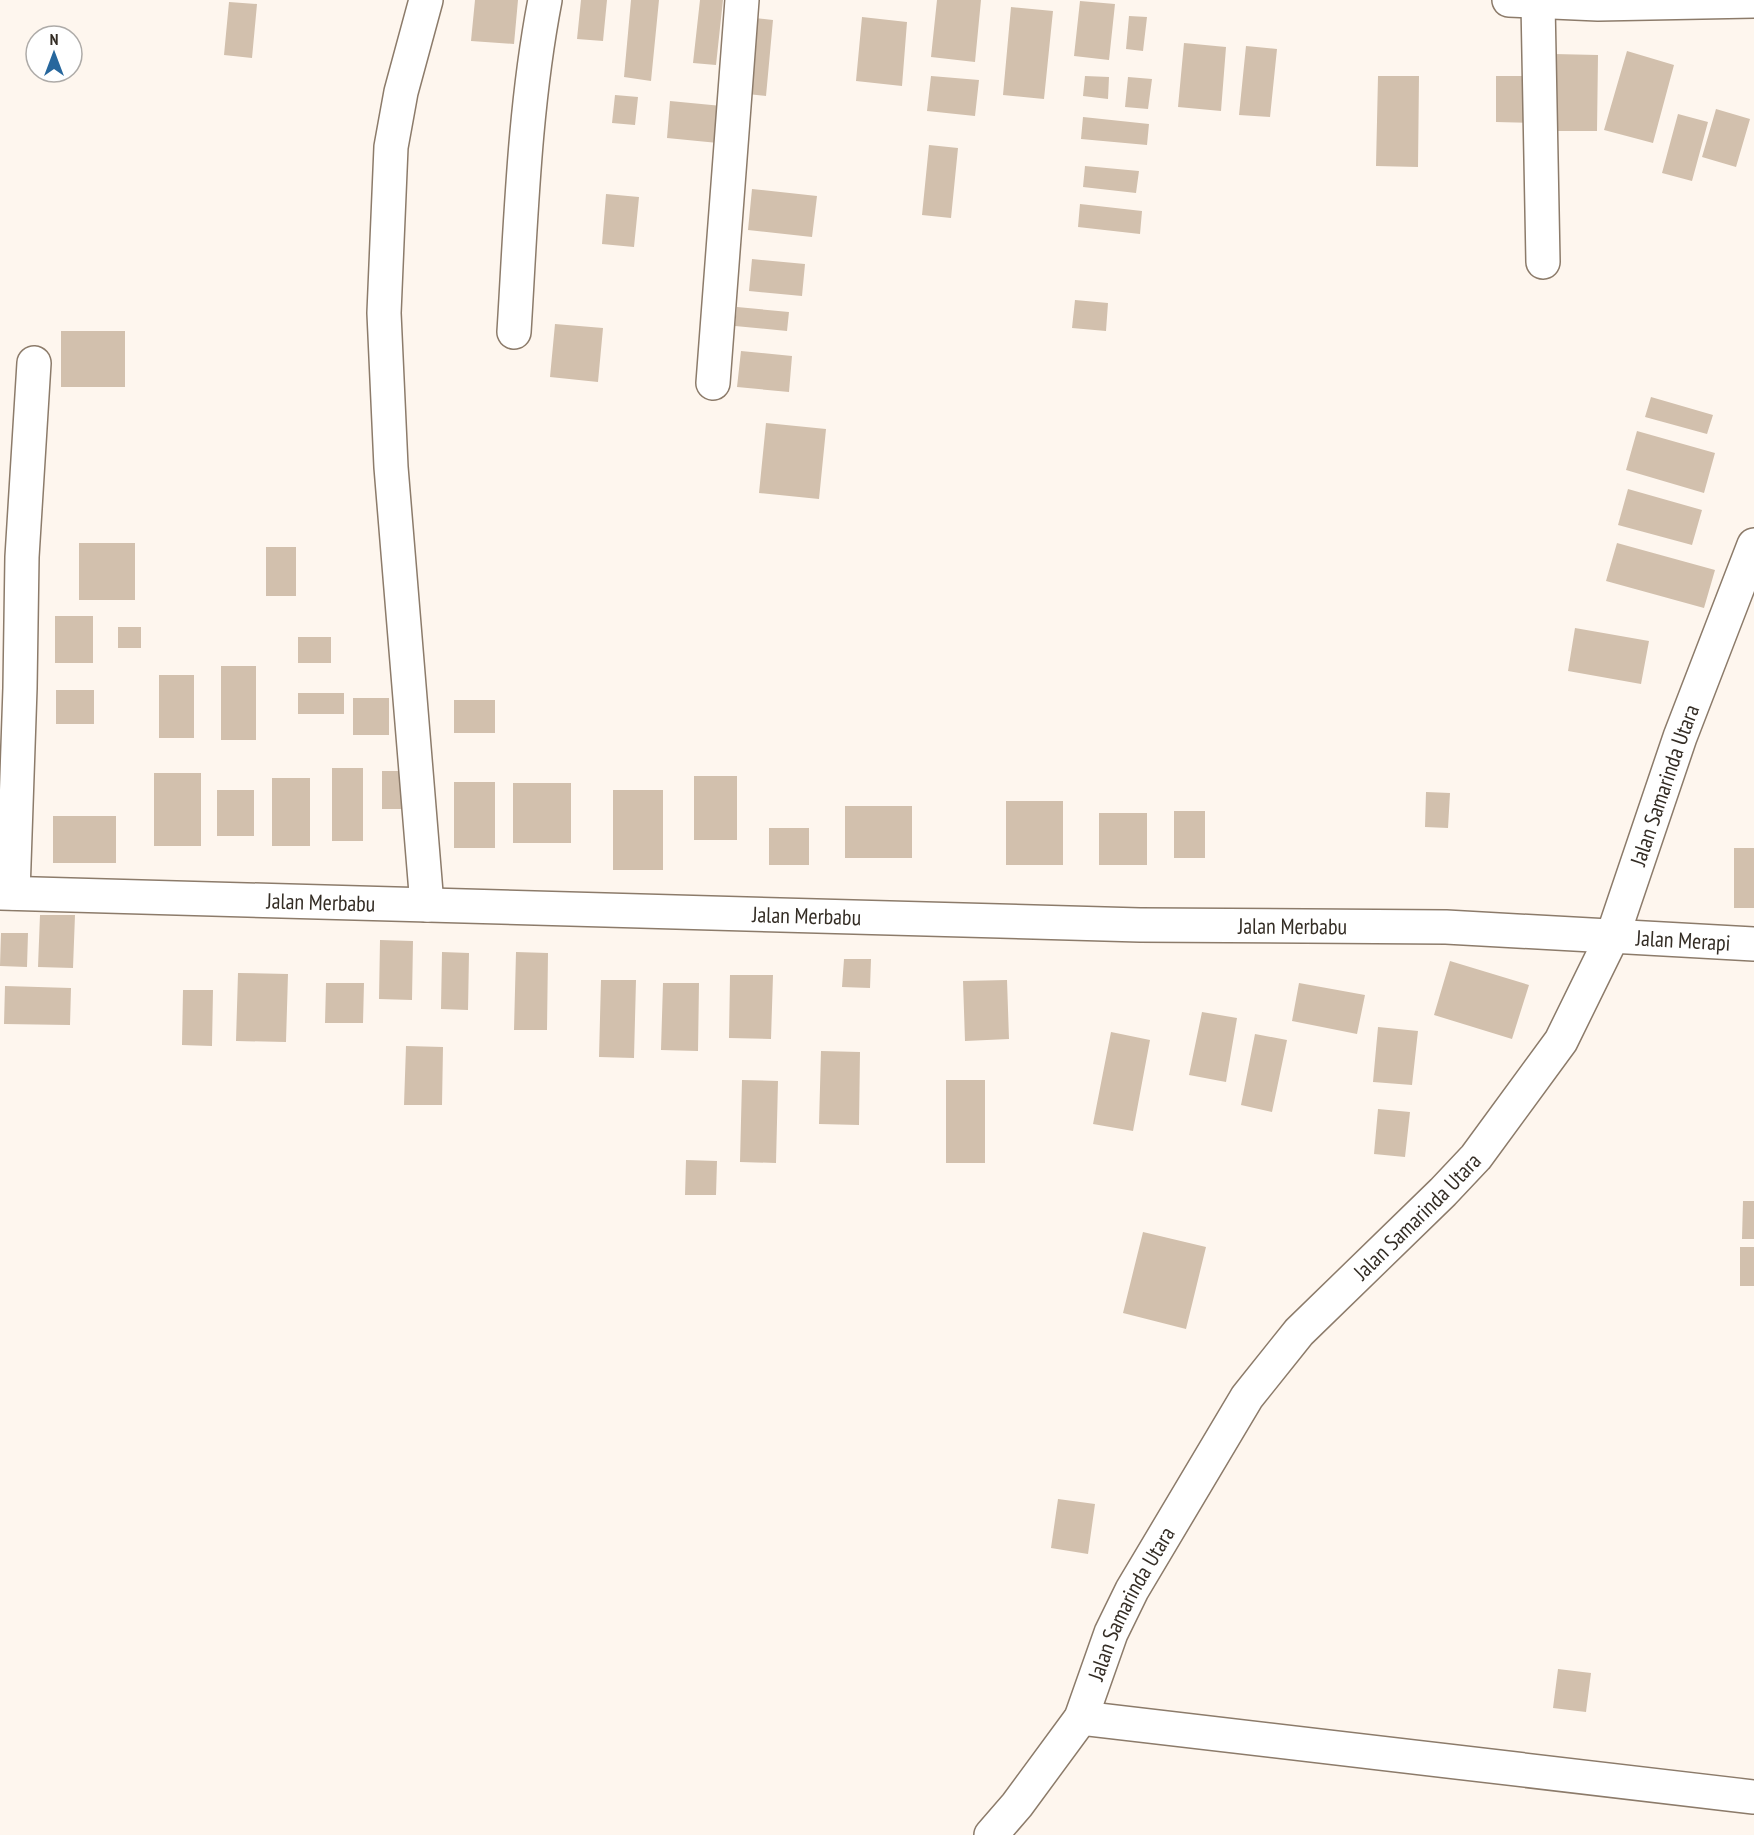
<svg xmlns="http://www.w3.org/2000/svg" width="1754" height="1835" viewBox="0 0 1754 1835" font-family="'PT Sans Narrow',sans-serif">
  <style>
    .building { fill: #d2c0ad }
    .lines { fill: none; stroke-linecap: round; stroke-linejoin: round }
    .minor-casing { stroke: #8c7b6a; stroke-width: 36 }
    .highway-casing { stroke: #8c7b6a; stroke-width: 36 }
    .minor { stroke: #fff; stroke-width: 33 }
    .highway { stroke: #fff; stroke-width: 33 }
    .labels { text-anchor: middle; stroke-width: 6; stroke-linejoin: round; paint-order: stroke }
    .street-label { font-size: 22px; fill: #342d25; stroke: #fff }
  </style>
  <rect width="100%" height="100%" fill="#fef6ee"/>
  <path class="building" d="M475,0H518L514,44L471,41Z
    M581,0H607L603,41L577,39Z
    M631,0H659L651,81L624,77Z
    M700,0H723L716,65L693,63Z
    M937,0H981L975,62L931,57Z
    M1080,1L1115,4L1109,60L1074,56Z
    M229,2L257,4L252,58L224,55Z
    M1011,7L1053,11L1044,99L1003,95Z
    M1129,16L1147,17L1143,51L1126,49Z
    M746,17L773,20L766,96L738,93Z
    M862,17L907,22L902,86L856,81Z
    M1184,43L1226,47L1221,111L1178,107Z
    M1246,46L1277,49L1270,117L1239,115Z
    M1627,51L1674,65L1653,143L1604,130Z
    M1554,54L1598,55L1597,131H1552Z
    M931,76L979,80L975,116L927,111Z
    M1085,76L1109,77L1108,99L1083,96Z
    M1378,76H1419L1418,167L1376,166Z
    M1496,76H1532L1531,123L1496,122Z
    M1128,77L1152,79L1148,109L1125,107Z
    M615,95L638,97L635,125L612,123Z
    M670,101L722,106L718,143L667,138Z
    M1716,109L1750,119L1736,167L1702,157Z
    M1678,114L1708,122L1692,181L1662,173Z
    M1083,117L1149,124L1147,145L1081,139Z
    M929,145L958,148L951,218L922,215Z
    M1085,166L1139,171L1136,193L1083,187Z
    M752,189L817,196L812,237L748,230Z
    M606,194L639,197L634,247L602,244Z
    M1080,204L1142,211L1140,234L1078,227Z
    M752,259L805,264L802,296L749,291Z
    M1075,300L1108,303L1106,331L1072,328Z
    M737,307L789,312L787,331L735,326Z
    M555,324L603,328L598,382L550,377Z
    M61,331H125V387H61Z
    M741,351L792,356L789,392L737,387Z
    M1651,397L1713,415L1707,434L1645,417Z
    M766,423L826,429L819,499L759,493Z
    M1637,431L1715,453L1704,493L1626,470Z
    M1628,489L1702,510L1692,545L1618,525Z
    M79,543H135V600H79Z
    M1617,543L1715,570L1704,608L1606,581Z
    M266,547H296V596H266Z
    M55,616H93V663H55Z
    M118,627H141V648H118Z
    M1575,628L1649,641L1641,684L1568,671Z
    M298,637H331V663H298Z
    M221,666H256V740H221Z
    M159,675H194V738H159Z
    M56,690H94V724H56Z
    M298,693H344V714H298Z
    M353,698H389V735H353Z
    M454,700H495V733H454Z
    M332,768H363V841H332Z
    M382,771H408V809H382Z
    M154,773H201V846H154Z
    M694,776H737V840H694Z
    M272,778H310V846H272Z
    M454,782H495V848H454Z
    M513,783H571V843H513Z
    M217,790H254V836H217Z
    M613,790H663V870H613Z
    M1426,792L1450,793L1448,828L1425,827Z
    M1006,801H1063V865H1006Z
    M845,806H912V858H845Z
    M1174,811H1205V858H1174Z
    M1099,813H1147V865H1099Z
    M53,816H116V863H53Z
    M769,828H809V865H769Z
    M1734,848H1754V908H1734Z
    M40,915H75L73,968L38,967Z
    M1,933H28L27,967L0,966Z
    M380,940L413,941L412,1000L379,999Z
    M442,952L469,953L468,1010L441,1009Z
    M516,952L548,953L547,1030H514Z
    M844,959H871L870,988L842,987Z
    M1450,961L1529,985L1512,1039L1434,1015Z
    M238,973L288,974L286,1042L236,1041Z
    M730,975H773L771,1039L729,1038Z
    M601,980H636L634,1058L599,1057Z
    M1007,980L1009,1039L965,1041L963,981Z
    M326,983H364L363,1023H325Z
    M663,983H699L698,1051L661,1050Z
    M1299,983L1365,995L1357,1034L1292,1021Z
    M5,986L71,988L70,1025L4,1024Z
    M183,990H213L212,1046L182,1045Z
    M1202,1012L1237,1018L1226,1082L1189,1075Z
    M1378,1027L1418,1031L1412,1085L1373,1082Z
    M1111,1032L1150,1040L1133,1131L1093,1124Z
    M1255,1034L1287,1040L1272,1112L1241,1105Z
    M406,1046L443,1047L442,1105H404Z
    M821,1051L860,1052L859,1125L819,1124Z
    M742,1080L778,1081L776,1163L740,1162Z
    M946,1080H985V1163H946Z
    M1378,1109L1410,1112L1405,1157L1374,1154Z
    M686,1160L717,1161L716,1195H685Z
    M1743,1201H1754V1239H1742Z
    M1143,1232L1206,1247L1186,1329L1123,1313Z
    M1740,1247H1754V1286H1740Z
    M1058,1499L1095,1504L1088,1554L1051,1548Z
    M1558,1669L1591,1673L1586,1712L1553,1708Z"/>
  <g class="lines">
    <g class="minor-casing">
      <g id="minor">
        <path d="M426,0L401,92L391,147L384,313L391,467L427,905"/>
        <path d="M1509,0L1598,4L1754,1"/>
        <path d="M1538,3L1543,262"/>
        <path d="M514,332C521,221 524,109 545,0"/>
        <path d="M713,383L742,0"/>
        <path id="s1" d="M0,893L1140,925L1446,927L1754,944"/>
        <path d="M13,893L20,688L22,557L34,363"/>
        <path d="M1081,1718L1754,1797"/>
      </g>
    </g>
    <g class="highway-casing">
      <g id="highway">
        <path id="s2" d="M991,1835L1017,1805L1081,1718L1111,1633L1132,1590L1247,1397L1299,1332L1443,1192L1476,1157L1561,1041L1613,935L1680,737L1754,545"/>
      </g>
    </g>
    <use href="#minor" class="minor"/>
    <use href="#highway" class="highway"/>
  </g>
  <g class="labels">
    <g class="street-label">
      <text dy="8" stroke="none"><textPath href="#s2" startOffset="1263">Jalan Samarinda Utara</textPath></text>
      <text dy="8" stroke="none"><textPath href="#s1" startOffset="321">Jalan Merbabu</textPath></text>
      <text dy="8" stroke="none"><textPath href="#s1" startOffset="807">Jalan Merbabu</textPath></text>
      <text dy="8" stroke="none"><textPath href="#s1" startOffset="1293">Jalan Merbabu</textPath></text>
      <text dy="8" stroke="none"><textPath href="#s1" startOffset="1684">Jalan Merapi</textPath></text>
      <text dy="8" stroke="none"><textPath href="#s2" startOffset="759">Jalan Samarinda Utara</textPath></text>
      <text dy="8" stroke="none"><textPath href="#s2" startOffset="273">Jalan Samarinda Utara</textPath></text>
    </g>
  </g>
  <g transform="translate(54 54)"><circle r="28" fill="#ffffff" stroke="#aeaba8" stroke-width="1.5"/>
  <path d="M0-4.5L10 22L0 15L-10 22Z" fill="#27679d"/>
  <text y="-9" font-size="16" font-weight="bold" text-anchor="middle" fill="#342d25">N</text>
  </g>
</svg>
